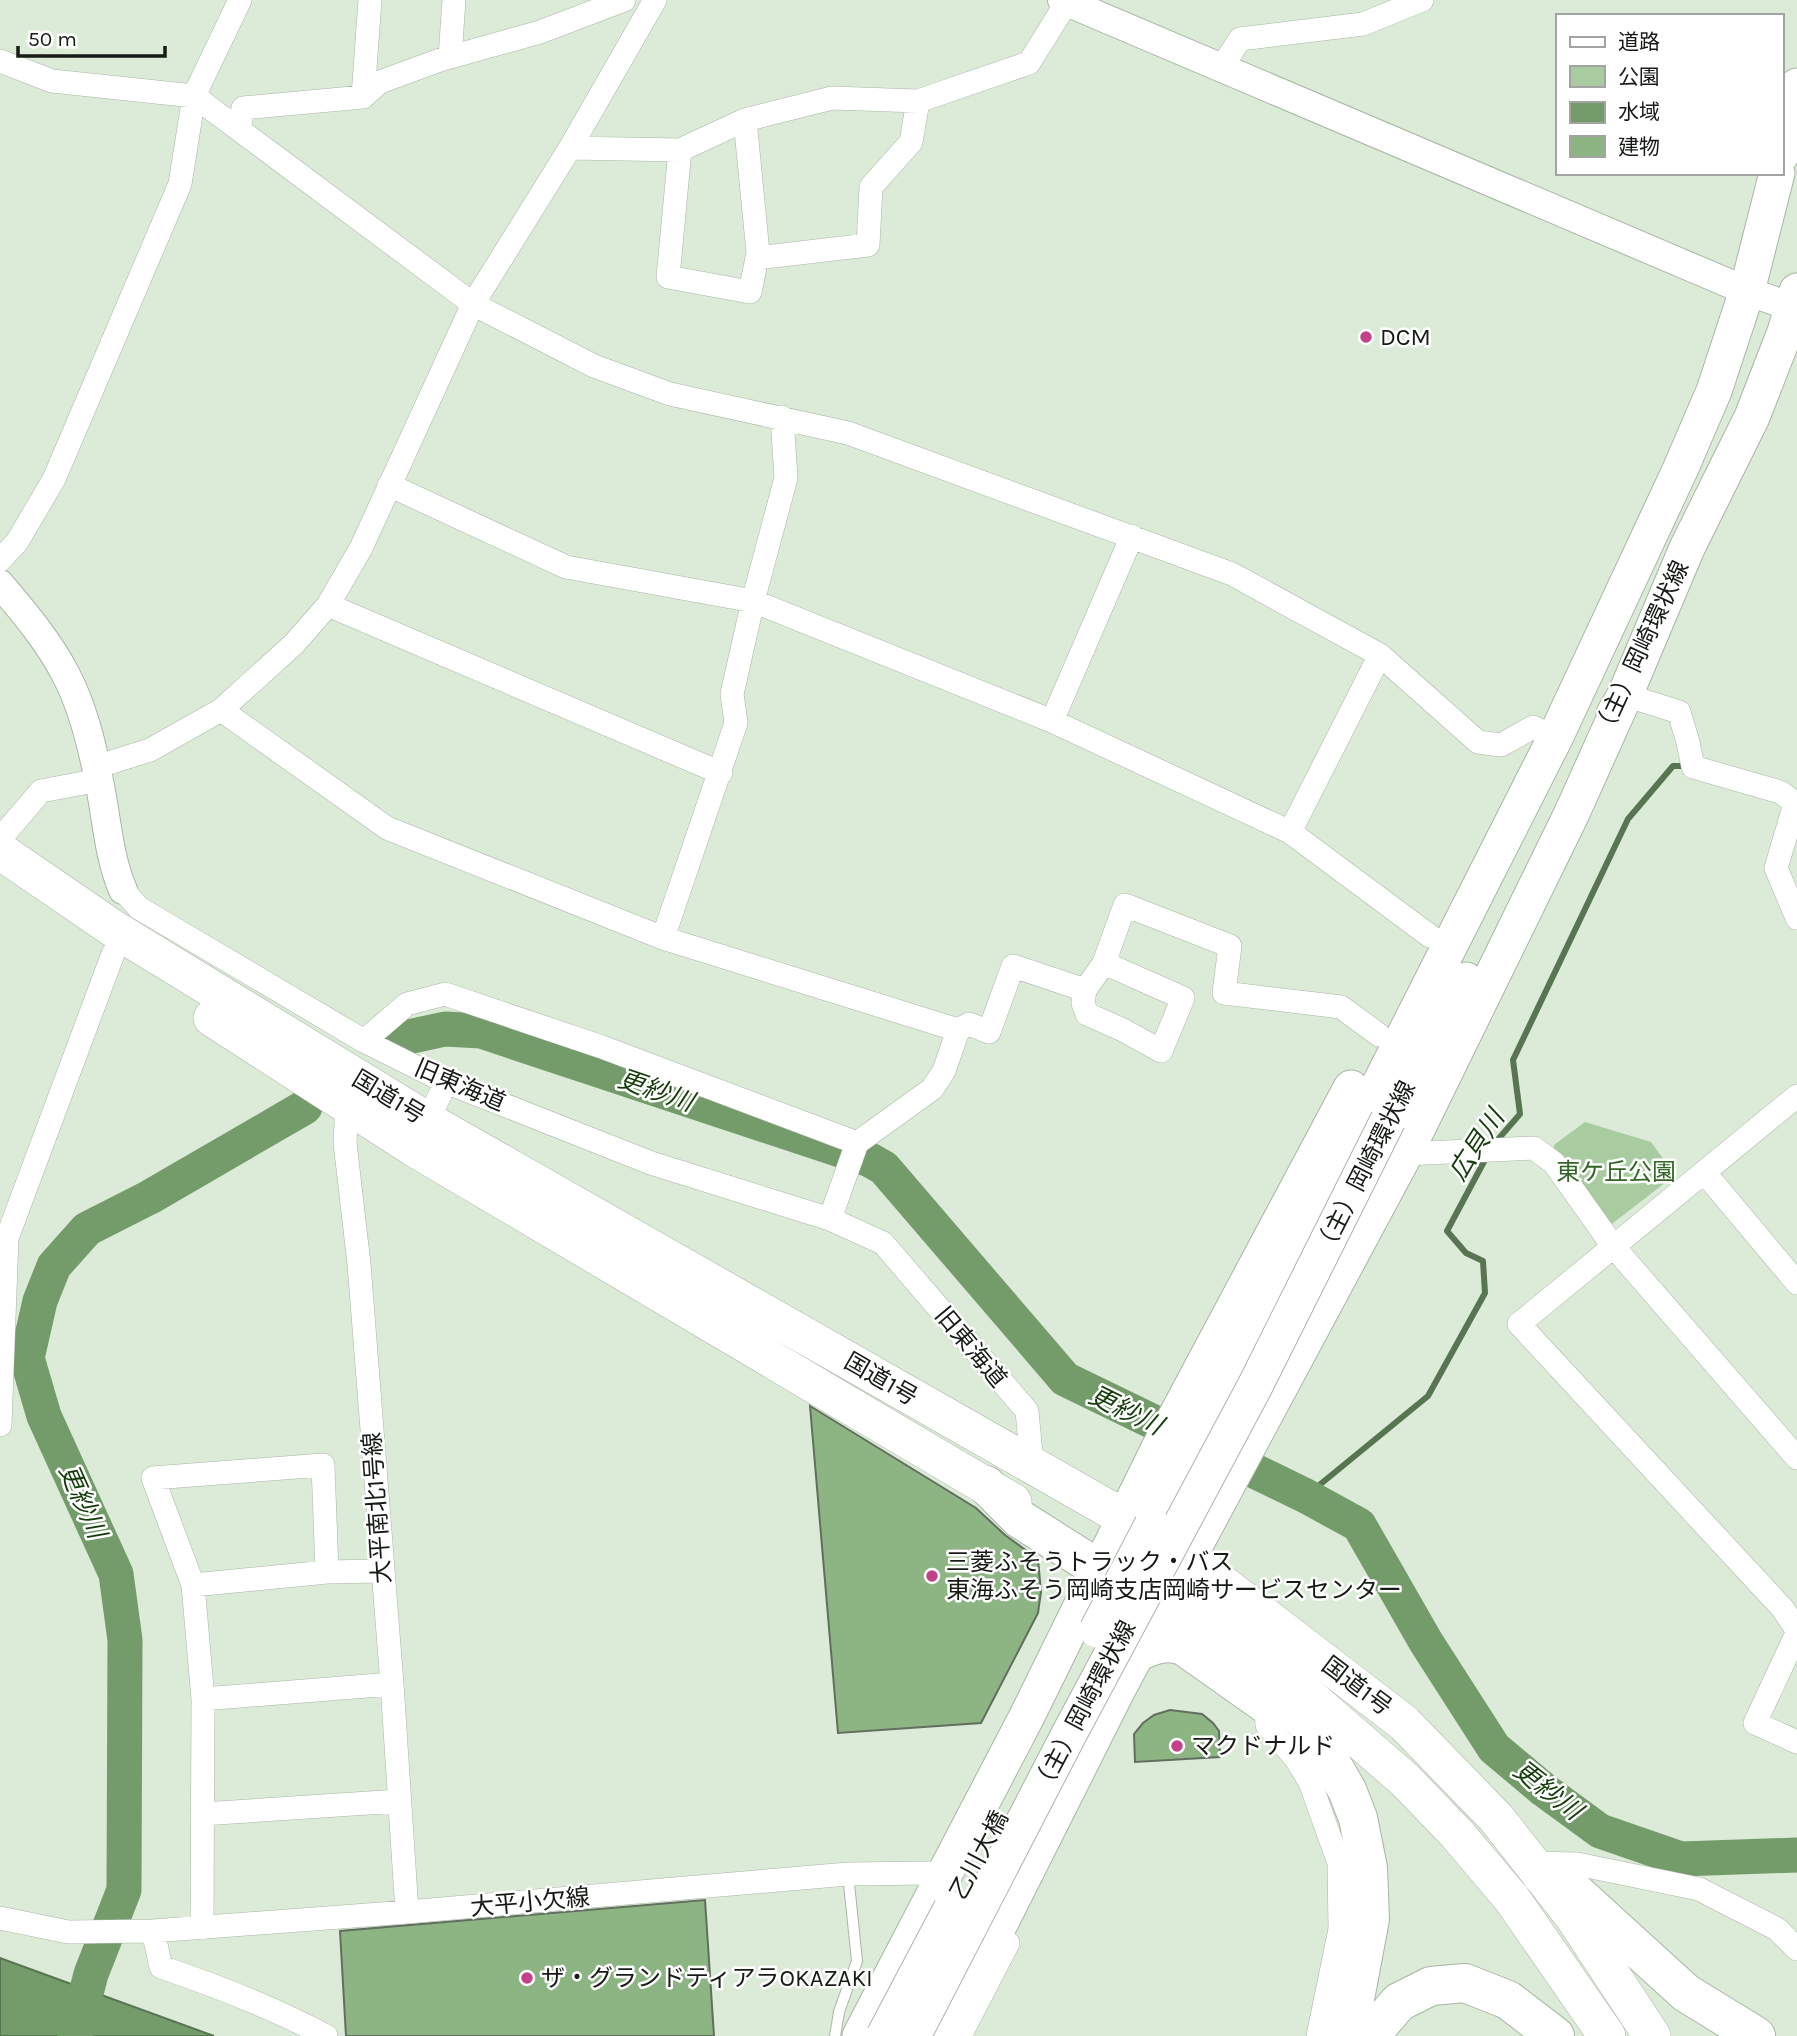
<svg xmlns="http://www.w3.org/2000/svg" width="1797" height="2036" viewBox="0 0 1797 2036" font-family="Karla,'Noto Sans JP',sans-serif">
  <style>
    .green { fill: #a8cca0 }
    .water { fill: #749c6b; stroke: #587551; stroke-width: 2 }
    .lines { fill: none; stroke-linecap: round; stroke-linejoin: round }
    .stream { stroke: #587551; stroke-width: 6 }
    .river { stroke: #749c6b; stroke-width: 35 }
    .building { fill: #8db583; stroke: #626e5f; stroke-width: 2 }
    .service-casing { stroke: #a8b6a5; stroke-width: 12 }
    .minor-casing { stroke: #a8b6a5; stroke-width: 24 }
    .tertiary-casing { stroke: #a8b6a5; stroke-width: 30 }
    .primary-casing { stroke: #a8b6a5; stroke-width: 37 }
    .trunk-casing { stroke: #a8b6a5; stroke-width: 38 }
    .motorway-casing { stroke: #a8b6a5; stroke-width: 40 }
    .service { stroke: #fff; stroke-width: 10 }
    .minor { stroke: #fff; stroke-width: 23 }
    .tertiary { stroke: #fff; stroke-width: 28 }
    .primary { stroke: #fff; stroke-width: 35 }
    .trunk { stroke: #fff; stroke-width: 37 }
    .motorway { stroke: #fff; stroke-width: 38 }
    .primary-bridge-casing { stroke: #a8b6a5; stroke-width: 37; stroke-linecap: butt }
    .primary-bridge { stroke: #fff; stroke-width: 35 }
    .poi-dot { fill: #c34189; stroke: #fff; stroke-width: 2.5 }
    .labels { text-anchor: middle; stroke-width: 5; stroke-linejoin: round; paint-order: stroke }
    .poi-label { font-size: 24px; fill: #161b15; stroke: #fff; text-anchor: start }
    .street-label { font-size: 24px; fill: #161b15; stroke: #fff }
    .park-label { font-size: 24px; fill: #326624; stroke: #fff }
    .water-label { font-size: 26px; font-style: italic; fill: #153d0a; stroke: #fff }
  </style>
  <rect width="100%" height="100%" fill="#dcead8"/>
  <path class="green" d="M1585,1122L1651,1142L1675,1175L1608,1227L1554,1155V1145Z"/>
  <path class="water" d="M0,1958L8,1961L214,2036H0Z"/>
  <g class="lines">
    <path class="stream" d="M1494,1144L1520,1114L1513,1060L1628,819L1673,766H1687
      M1306,1496L1428,1396L1485,1293L1483,1261L1466,1253L1447,1231L1487,1156"/>
    <path class="river" d="M399,1039L445,1029L481,1031L870,1160L884,1168L1065,1379L1306,1496L1359,1525L1426,1642L1494,1748L1544,1790L1600,1831L1681,1859L1797,1855
      M75,2036L91,1974L124,1890L125,1640L116,1574L44,1416L27,1358L40,1301L54,1266L87,1229L150,1197L305,1107"/>
  </g>
  <path class="building" d="M810,1406L976,1508L1005,1535L1038,1559L1041,1592L1038,1613L981,1723L838,1733Z
    M1170,1710L1202,1714L1213,1723L1219,1731L1220,1757L1135,1762L1134,1734L1143,1723L1154,1715Z
    M705,1900L714,2036H346L340,1931Z"/>
  <g class="lines">
    <g class="service-casing">
      <path id="service" d="M835,2036L839,2012L857,1961L848,1874"/>
    </g>
    <g class="minor-casing">
      <path id="minor" d="M450,57L454,0
        M0,61L52,81L194,96L473,304L594,366L670,394L848,433L1232,574L1380,655L1478,742L1501,745L1533,727L1555,738
        M1222,67L1240,39L1363,24L1422,0
        M363,97L370,0
        M239,129L243,108L363,97L380,82L440,60L540,32L624,0
        M570,148L680,150L745,120L832,98L918,101L1029,63L1067,2
        M680,150L668,277L750,292L758,253L745,120
        M757,258L868,245L871,187L911,142L918,101
        M389,485L566,567L753,601L1052,721L1290,832L1430,936
        M0,560L17,542L54,479L180,184L194,96L240,0
        M328,605L721,773
        M1625,695L1679,712L1688,742L1693,767L1780,792L1797,804
        M221,710L387,828L663,938L958,1030L944,1071L932,1089L857,1143L830,1219
        M1052,721L1132,536
        M96,767L150,750L221,710L294,644L328,605L361,548L473,304L570,148L655,0
        M1795,804L1776,868L1797,918
        M1290,832L1380,655
        M0,839L41,791L99,780
        M123,890L139,908L364,1041L446,1082L651,1163L830,1219L883,1243L1027,1411L1032,1465
        M663,938L736,723L732,694L753,601L786,478L782,417
        M1104,963L1183,998L1161,1051L1123,1030L1087,1014L1083,1003L1085,990L1104,963L1125,905L1230,946L1224,993L1341,1007L1379,1035
        M958,1030L969,1024L989,1032L1013,966L1085,990
        M364,1041L407,1004L445,994L602,1047L857,1143
        M1797,1096L1519,1324L1783,1609L1797,1630
        M347,1104L345,1143L359,1264L392,1684L407,1912
        M422,1133L446,1082
        M1405,1154L1534,1148L1554,1163L1613,1246L1797,1458
        M1704,1172L1797,1283
        M0,1238H7L113,954
        M0,1425L7,1238
        M193,1585L327,1572L381,1571
        M1797,1633L1755,1723L1797,1742
        M203,1699L392,1684
        M1266,1710L1267,1725L1296,1759L1310,1782L1339,1863L1340,1929L1318,2036
        M202,1814L399,1801
        M1533,1863L1577,1864L1699,1889L1777,1929L1797,1949
        M0,1918L68,1932L153,1931L407,1912L848,1874L929,1873
        M202,1928L203,1699L193,1585L153,1478L323,1465L327,1572
        M153,1931L161,1967C217,1986 274,2008 326,2036
        M960,2036L1008,1943"/>
    </g>
    <g class="tertiary-casing">
      <path id="tertiary" d="M1062,0L1747,291L1797,309
        M0,584C24,612 49,642 66,675C83,707 92,745 99,781C107,818 108,855 123,890
        M1134,1659C1150,1652 1164,1644 1182,1651L1274,1716"/>
    </g>
    <g class="primary-casing">
      <path id="primary" d="M1781,155L1797,86
        M1614,714L1625,695L1687,548L1752,417L1785,332L1797,291
        M1388,1120L1466,980
        M1152,1525L1366,1111L1555,738L1680,470L1714,391L1747,291L1777,173
        M860,2036L1027,1716L1159,1448L1351,1088
        M937,2036L1001,1922L1118,1689L1405,1154L1571,815L1625,695"/>
    </g>
    <g class="trunk-casing">
      <path id="trunk" d="M0,851L114,929L428,1121L1123,1517L1189,1558L1404,1723L1497,1819L1573,1916L1652,2036
        M212,1018L414,1148L1013,1502
        M1181,1601L1214,1621L1275,1667L1405,1780L1457,1834L1512,1899L1607,2036"/>
    </g>
    <g class="motorway-casing">
      <path id="motorway" d="M986,1485L1020,1519L1201,1634L1293,1710L1311,1728L1347,1790L1358,1818L1368,1868L1370,1919L1348,2036
        M1541,1875L1574,1891L1686,1993L1756,2036
        M1373,2036L1374,2031L1399,2002L1431,1986L1465,1983L1508,2000L1555,2036"/>
    </g>
    <use href="#service" class="service"/>
    <use href="#minor" class="minor"/>
    <use href="#tertiary" class="tertiary"/>
    <use href="#primary" class="primary"/>
    <use href="#trunk" class="trunk"/>
    <use href="#motorway" class="motorway"/>
    <g class="primary-bridge-casing">
      <path id="primary-bridge" d="M1097,1630L1152,1525
        M884,2036L951,1909
        M913,2036L1068,1736L1255,1386L1388,1120"/>
    </g>
    <use href="#primary-bridge" class="primary-bridge"/>
  </g>
  <g class="poi-dot">
    <circle cx="1366" cy="337" r="7"/>
    <circle cx="932" cy="1576" r="7"/>
    <circle cx="1177" cy="1746" r="7"/>
    <circle cx="527" cy="1978" r="7"/>
  </g>
  <g class="labels">
    <g class="poi-label">
      <text x="1380" y="345">DCM</text>
      <text x="946" y="1570">三菱ふそうトラック・バス<tspan x="946" dy="28">東海ふそう岡崎支店岡崎サービスセンター</tspan></text>
      <text x="1191" y="1754">マクドナルド</text>
      <text x="541" y="1986">ザ・グランドティアラOKAZAKI</text>
    </g>
    <g class="street-label">
      <text transform="translate(1641 649) rotate(-65)" y="8">（主）岡崎環状線</text>
      <text transform="translate(460 1085) rotate(23)" y="8">旧東海道</text>
      <text transform="translate(389 1097) rotate(31)" y="8">国道1号</text>
      <text transform="translate(1365 1168) rotate(-63)" y="8">（主）岡崎環状線</text>
      <text transform="translate(971 1347) rotate(50)" y="8">旧東海道</text>
      <text transform="translate(881 1379) rotate(30)" y="8">国道1号</text>
      <text transform="translate(377 1508) rotate(-94)" y="8">大平南北1号線</text>
      <text transform="translate(1357 1686) rotate(37)" y="8">国道1号</text>
      <text transform="translate(1084 1707) rotate(-62)" y="8">（主）岡崎環状線</text>
      <text transform="translate(979 1855) rotate(-62)" y="8">乙川大橋</text>
      <text transform="translate(530 1902) rotate(-5)" y="8">大平小欠線</text>
    </g>
    <g class="park-label">
      <text x="1616" y="1180">東ケ丘公園</text>
    </g>
    <g class="water-label">
      <text transform="translate(656 1090) rotate(19)" y="9">更紗川</text>
      <text transform="translate(1476 1145) rotate(-57)" y="9">広貝川</text>
      <text transform="translate(1126 1410) rotate(26)" y="9">更紗川</text>
      <text transform="translate(83 1501) rotate(66)" y="9">更紗川</text>
      <text transform="translate(1548 1790) rotate(38)" y="9">更紗川</text>
    </g>
  </g>
  <rect x="1556" y="14" width="228" height="161" fill="#ffffff" stroke="#a2a4a1" stroke-width="2"/>
  <rect x="1570" y="37" width="35" height="10" fill="#ffffff" stroke="#a2a4a1" stroke-width="2"/>
  <text x="1618" y="49" font-size="21" fill="#161b15">道路</text>
  <rect x="1570" y="66" width="35" height="21" fill="#a8cca0" stroke="#a2a4a1" stroke-width="2"/>
  <text x="1618" y="84" font-size="21" fill="#161b15">公園</text>
  <rect x="1570" y="102" width="35" height="21" fill="#749c6b" stroke="#a2a4a1" stroke-width="2"/>
  <text x="1618" y="119" font-size="21" fill="#161b15">水域</text>
  <rect x="1570" y="136" width="35" height="21" fill="#8db583" stroke="#a2a4a1" stroke-width="2"/>
  <text x="1618" y="154" font-size="21" fill="#161b15">建物</text>
  <path d="M18 46v10h147v-10" fill="none" stroke="#161b15" stroke-width="3.5"/>
  <text x="28" y="46" font-size="21" fill="#161b15" stroke="#ffffff" stroke-width="5" paint-order="stroke">50 m</text>
</svg>
